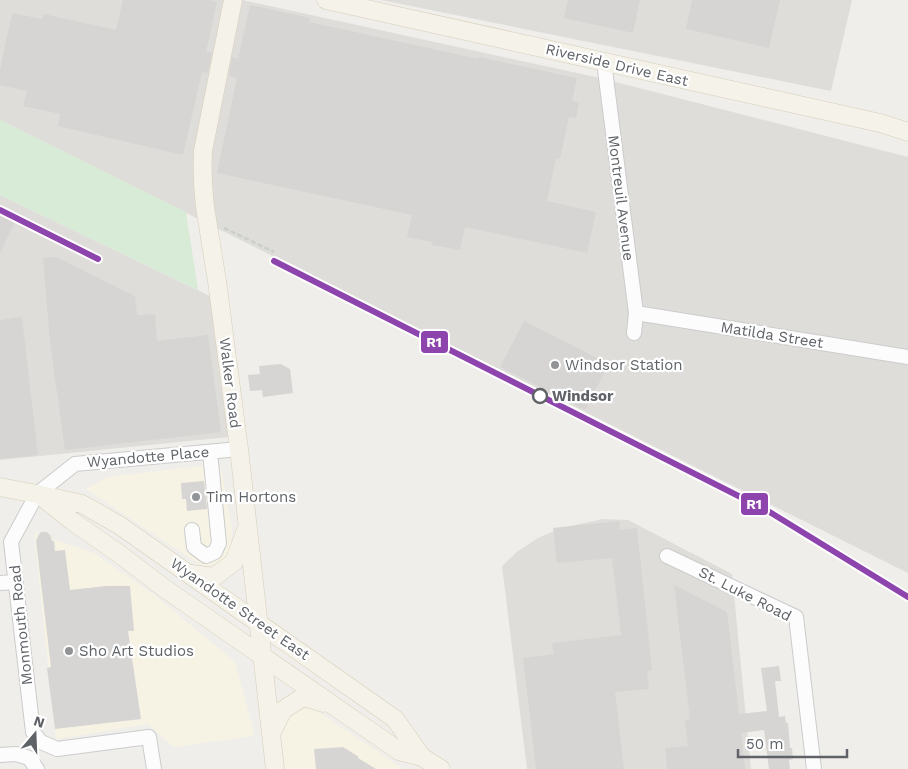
<svg xmlns="http://www.w3.org/2000/svg" width="908" height="769" viewBox="0 0 908 769" font-family="'Work Sans',sans-serif">
  <style>
    .commercial { fill: #f7f3e4 }
    .industrial { fill: #dfddda }
    .green { fill: #d8ebd6 }
    .building { fill: #d6d5d3 }
    .lines { fill: none; stroke-linecap: round; stroke-linejoin: round }
    .minor-casing { stroke: #cbcccc; stroke-width: 16 }
    .major-casing { stroke: #d7ceb8; stroke-width: 19 }
    .path { stroke: #cacfcc; stroke-width: 2.5; stroke-dasharray: 5 2.5; stroke-linecap: butt }
    .minor { stroke: #fdfcfc; stroke-width: 14 }
    .major { stroke: #f4f2e9; stroke-width: 18 }
    .rail { stroke: #e4e4e4; stroke-width: 4; stroke-dasharray: 1 6; stroke-linecap: butt }
    .rail-1-casing { stroke: #fff; stroke-width: 10 }
    .rail-1 { stroke: #8e44ad; stroke-width: 6 }
    .poi-dot { fill: #919496; stroke: #fff; stroke-width: 2 }
    .stop-dot { fill: #fff; stroke: #5f6368; stroke-width: 2.5 }
    .labels { text-anchor: middle; stroke-width: 4.5; stroke-linejoin: round; paint-order: stroke }
    .street-label { font-size: 15px; fill: #5f6368; stroke: #fff }
    .poi-label { font-size: 15px; fill: #5f6368; stroke: #fff; text-anchor: start }
    .stop-label { font-size: 15px; font-weight: bold; fill: #5f6368; stroke: #fff; text-anchor: start }
    .line-badge { stroke: #fff; stroke-width: 2 }
    .badge-label { font-size: 14px; text-anchor: middle; font-weight: bold; fill: #fff }
  </style>
  <rect width="100%" height="100%" fill="#efeeea"/>
  <path class="commercial" d="M208,465L221,469L232,527L230,557L206,567L191,559L86,489L107,477Z
    M34,533L94,553L153,594L235,662L255,736L173,747L148,724L56,739Z
    M305,708L316,710L403,769H285L281,730L285,717L295,710Z"/>
  <path class="industrial" d="M0,0H242L600,78L908,157V573L0,120Z
    M381,0H852L831,91Z
    M0,195L212,297L229,437L0,460Z
    M603,519L628,520L732,574L751,769H527L502,566L518,551L538,538L561,528Z"/>
  <path class="green" d="M0,120L186,212L198,290L0,195Z"/>
  <path class="building" d="M123,0H209L217,2L206,52L212,53L208,73L202,72L183,155L58,126L60,114L23,106L27,91L0,85V70L12,13L42,19L44,14L116,30Z
    M568,0H640L633,33L564,18Z
    M692,0H780L769,48L686,29Z
    M250,5L310,18L309,22L479,59V57L577,78L572,101L579,103L576,118L569,117L560,159L556,158L547,201L596,212L587,253L465,227L460,250L432,245V242L407,237L412,215L217,173L237,78L229,76L232,57L238,59Z
    M0,212L16,220L0,253Z
    M57,257L135,296L137,315L155,314L157,341L208,335L221,432L65,450L50,342L43,258Z
    M22,317L38,455L0,459V320Z
    M524,321L609,364L585,410L500,367Z
    M281,364L290,369L293,393L263,397L262,390L250,391L248,375L260,374L259,366Z
    M204,481L207,509L187,511L186,499H182L181,483Z
    M619,521L620,530L637,528L652,670L647,671L649,689L615,692L624,769H536L523,658L554,654L552,643L621,635L612,558L557,563L553,528Z
    M41,532H47L50,535L52,541H54L55,551L65,550L70,590L106,586H130L134,631H128L141,719L55,729L47,668L51,667L36,541L38,536Z
    M674,585L727,612L739,714L767,711L761,668L779,666L781,681H775L779,717L785,716L786,723H788L790,748H792L793,759L789,760L790,769H769L764,730L741,733L745,769H667L665,748L688,746L685,720L690,719Z
    M343,747L359,757L358,758L376,769H316L314,749Z"/>
  <g class="lines">
    <g class="minor-casing">
      <path id="minor" d="M604,62L636,313L634,333
        M636,313L908,357
        M192,530L194,547L206,556L215,552L219,543L210,452
        M667,556L796,617L814,769
        M0,583L16,582
        M0,755L16,754L29,758L37,769
        M154,769L149,737L57,749L41,742L33,732L11,542L37,494L75,464L239,449"/>
    </g>
    <g class="major-casing">
      <path id="major" d="M233,0L203,151C202,169 203,188 205,207L217,281L239,449L275,769
        M326,0L880,123L908,132
        M0,487L37,494L82,504L119,525L395,719L422,757
        M42,497L72,521L118,553L164,588L399,751L422,757L441,769
        M192,574L214,577L234,562L246,530
        M271,734L283,710L303,697L323,703"/>
    </g>
    <path class="path" d="M224,228L274,252"/>
    <use href="#minor" class="minor"/>
    <use href="#major" class="major"/>
    <path class="rail" d="M0,210L98,259
      M274,261L542,397"/>
    <g class="rail-1-casing">
      <path id="rail-1" d="M0,210L98,259
        M274,261L768,511L908,597"/>
    </g>
    <use href="#rail-1" class="rail-1"/>
  </g>
  <g class="poi-dot">
    <circle cx="555" cy="365" r="5"/>
    <circle cx="196" cy="497" r="5"/>
    <circle cx="69" cy="651" r="5"/>
  </g>
  <circle class="stop-dot" cx="540" cy="396" r="7"/>
  <g class="labels">
    <g class="street-label">
      <text transform="translate(617 65) rotate(13)" y="5">Riverside Drive East</text>
      <text transform="translate(621 198) rotate(83)" y="5">Montreuil Avenue</text>
      <text transform="translate(772 335) rotate(9)" y="5">Matilda Street</text>
      <text transform="translate(230 383) rotate(83)" y="5">Walker Road</text>
      <text transform="translate(148 457) rotate(-5)" y="5">Wyandotte Place</text>
      <text transform="translate(745 594) rotate(27)" y="5">St. Luke Road</text>
      <text transform="translate(240 609) rotate(35)" y="5">Wyandotte Street East</text>
      <text transform="translate(21 625) rotate(-96)" y="5">Monmouth Road</text>
    </g>
    <g class="poi-label">
      <text x="565" y="370">Windsor Station</text>
      <text x="206" y="502">Tim Hortons</text>
      <text x="79" y="656">Sho Art Studios</text>
    </g>
    <g class="stop-label">
      <text x="552" y="401">Windsor</text>
    </g>
  </g>
  <g class="line-badge">
    <rect x="420" y="330" width="29" height="24" rx="5" fill="#8e44ad"/>
    <rect x="740" y="492" width="29" height="24" rx="5" fill="#8e44ad"/>
  </g>
  <g class="badge-label">
    <text x="434" y="347">R1</text>
    <text x="754" y="509">R1</text>
  </g>
  <g transform="translate(35 734) rotate(19)" stroke="#ffffff" stroke-width="4" paint-order="stroke">
  <path d="M0-4L9 19L0 12L-9 19Z" fill="#5f6368"/>
  <text y="-8" font-size="14" font-weight="bold" text-anchor="middle" fill="#5f6368">N</text>
  </g>
  <path d="M738 749v8h109v-8" fill="none" stroke="#5f6368" stroke-width="2.5"/>
  <text x="746" y="749" font-size="15" fill="#5f6368" stroke="#ffffff" stroke-width="4" paint-order="stroke">50 m</text>
</svg>
